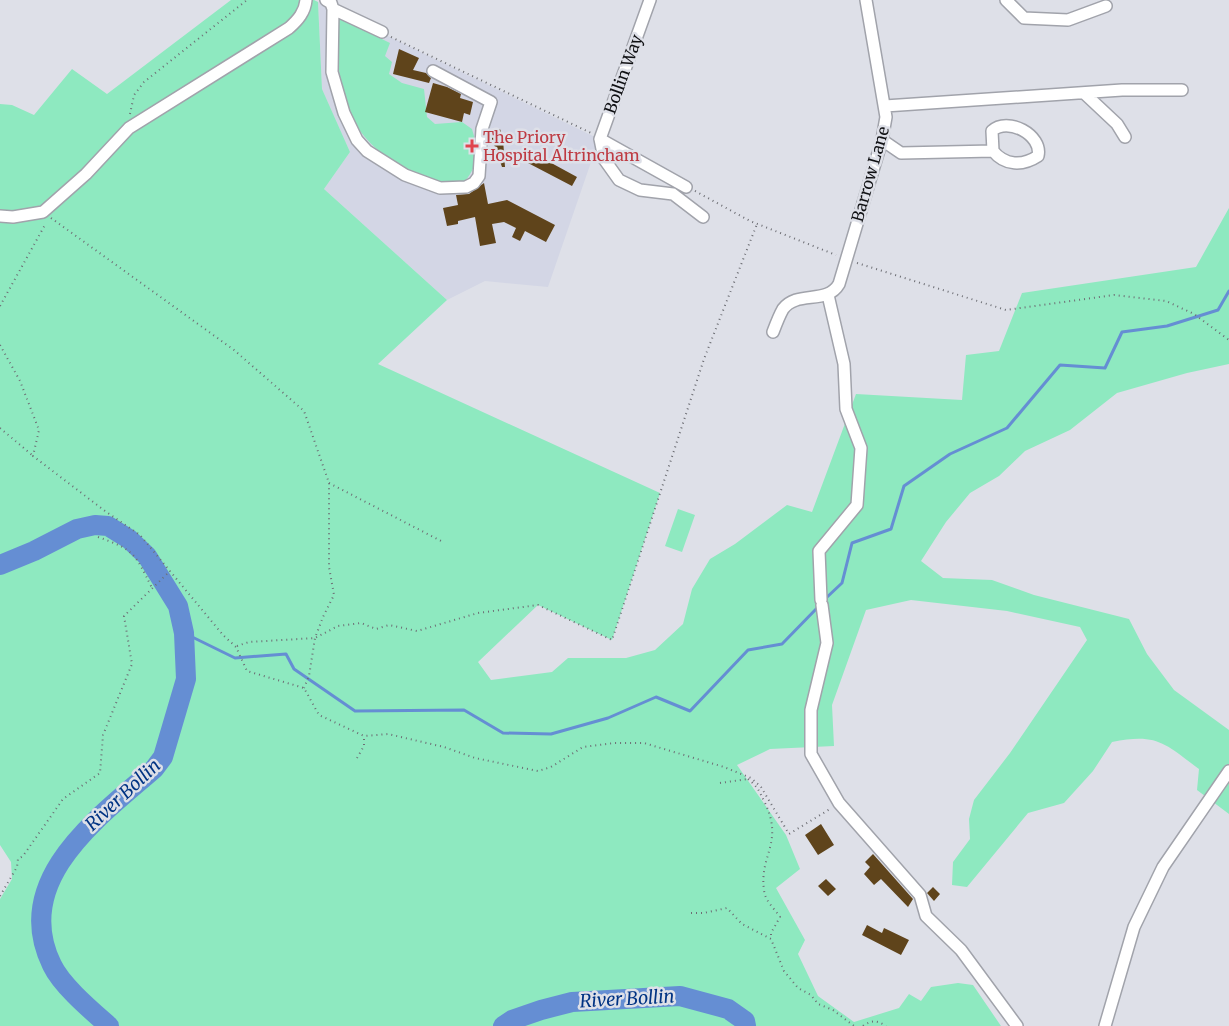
<svg xmlns="http://www.w3.org/2000/svg" width="1229" height="1026" viewBox="0 0 1229 1026" font-family="Merriweather,serif">
  <style>
    .built { fill: #d3d6e5 }
    .green { fill: #8ee9c0 }
    .lines { fill: none; stroke-linecap: round; stroke-linejoin: round }
    .stream { stroke: #658ed3; stroke-width: 3 }
    .river { stroke: #658ed3; stroke-width: 20 }
    .building { fill: #5f441b }
    .minor-casing { stroke: #a1a3ab; stroke-width: 14 }
    .path { stroke: #6d6e74; stroke-width: 2; stroke-dasharray: 1 4; stroke-linecap: butt }
    .minor { stroke: #fff; stroke-width: 11 }
    .health-dot { fill: #e0444e; stroke: #dee0e8; stroke-width: 2 }
    .labels { text-anchor: middle; stroke-width: 5; stroke-linejoin: round; paint-order: stroke }
    .street-label { font-size: 16px; fill: #101114; stroke: #dee0e8 }
    .health-label { font-size: 16px; fill: #be3a42; stroke: #dee0e8; text-anchor: start }
    .water-label { font-size: 18px; font-style: italic; fill: #013383; stroke: #dee0e8 }
  </style>
  <rect width="100%" height="100%" fill="#dee0e8"/>
  <path class="built" d="M318,2L599,139L548,287L485,281L447,300L324,189L350,152L322,89Z"/>
  <path class="green" d="M231,0H314L318,2L322,89L350,152L324,189L447,300L378,364L660,493L612,640L538,605L478,662L491,680L552,672L568,658H626L655,650L683,624L692,589L710,559L735,544L787,505L812,512L856,394L962,400L966,355L999,351L1022,293L1196,267L1229,208V364L1187,373L1117,393L1070,430L1025,451L999,476L970,493L946,522L921,561L943,578L992,580L1034,595L1129,619L1147,654L1174,690L1229,730V814L1197,790L1199,769C1164,743 1157,733 1112,742L1093,771L1064,803L1028,813L967,887L952,885L953,862L970,839L969,819L974,800L1010,753L1087,640L1080,627L1007,611L911,600L866,610L832,705L834,746L770,749L737,765L786,835L800,869L776,888L805,940L798,954L818,996L854,1022L899,1008L909,994L921,1001L931,987L958,983L973,985L1001,1026H0V899L12,879L11,862L0,845V104L12,105L34,115L72,69L107,94Z
    M339,18L390,43L385,56L392,62L389,74L402,83L424,89L427,117L435,124L462,122L472,129C478,148 479,165 465,181C441,187 425,180 404,168C341,133 335,85 339,18Z
    M678,509L695,515L682,552L665,546Z"/>
  <g class="lines">
    <path class="stream" d="M825,599L842,583L852,543L891,529L904,486L950,454L1007,428L1060,365L1105,368L1122,332L1167,326L1218,310L1229,291
      M184,633L235,658L286,654L294,669L355,711L464,710L503,733L551,734L608,718L656,697L690,711L748,650L782,644L819,606"/>
    <path class="river" d="M0,565L34,551L77,529L95,525L108,526L129,539L147,556L178,606L184,633L186,679L163,757L154,769C99,817 10,880 52,965C62,986 92,1011 109,1026
      M503,1026L512,1020L541,1010L572,1002L680,996L728,1009L745,1021L746,1026"/>
  </g>
  <path class="building" d="M399,49L419,58L413,70L426,73L431,78L429,83L393,74Z
    M433,83L447,87L461,94L460,98L473,102L470,115L464,113L462,122L425,112Z
    M500,129L503,139L505,167H502L490,133Z
    M533,153L577,177L572,186L528,163Z
    M484,183L488,204L507,200L555,225L546,242L525,231L520,241L512,237L516,228L504,222L492,224L496,243L480,246L475,217L458,221V224L447,226L443,208L458,205L456,195L469,194Z
    M821,824L834,845L818,855L805,835Z
    M873,854L913,899L908,907L881,879L874,885L864,874L870,867L865,862Z
    M826,879L836,889L828,896L818,886Z
    M933,887L940,894L934,901L927,893Z
    M867,925L882,933L884,928L909,940L901,955L862,935Z"/>
  <g class="lines">
    <g class="minor-casing">
      <path id="minor" d="M326,0L331,3L333,9L332,72L344,113L357,140L367,151L405,175L440,188L466,187L474,183L479,176L482,129L491,102L433,71
        M650,0L600,139L686,187
        M1006,0L1024,18L1068,20L1106,6
        M333,9L382,32
        M1084,93L1117,124L1125,137
        M885,106L1122,90H1182
        M600,139L604,159L619,180L640,190L673,194L703,217
        M882,140L901,153L993,151L992,131C1007,116 1043,135 1038,156C1023,166 1005,166 993,151
        M0,216L13,217L43,212L86,174L129,128L289,28C298,20 305,12 306,0
        M773,332C776,324 779,316 783,309C797,290 827,305 839,284L882,140L886,117L866,0
        M821,600L819,551L857,505L861,448L846,409L844,364L828,295
        M822,605L827,643L811,710V754L839,803L920,895L926,916L961,950L1017,1026
        M1105,1026L1134,927L1163,867L1229,771"/>
    </g>
    <path class="path" d="M391,37L591,133
      M130,114L134,95L144,82L247,0
      M695,191L750,221L836,255
      M51,218L234,350L304,411L329,483V567L334,595L323,617L315,638L309,676L304,688
      M857,263L1006,310L1114,295L1166,301L1194,314L1229,340
      M0,306L46,223
      M0,345L20,381L39,430L33,456L105,511L140,535L223,635L236,647L247,671L304,688L319,715L364,736L388,734L444,747L475,758L538,771L551,767L583,747L614,743H644L724,767L751,778L761,787L789,834L830,809
      M0,428L32,455
      M329,483L443,542
      M98,537C135,550 135,554 152,588
      M237,646L249,642L315,638L338,626L361,623L376,629L389,625L417,631L478,613L538,605L612,640L704,359L757,224
      M357,758L364,746V736
      M748,779C759,788 759,791 765,803C784,843 759,855 764,890C765,901 774,908 780,917L771,933V939
      M720,783L748,779
      M0,896L17,867L18,859L23,856L63,799L100,773L103,735L132,664L124,616L170,571
      M691,913H704L727,908L742,924L771,939L784,971L798,988L811,995L818,1004L833,1010L854,1026
      M863,1026C871,1020 877,1020 886,1026"/>
    <use href="#minor" class="minor"/>
  </g>
  <path class="health-dot" d="M469.5 138.5h5v5h5v5h-5v5h-5v-5h-5v-5h5z"/>
  <g class="labels">
    <g class="street-label">
      <text transform="translate(623 74) rotate(-70)" y="6">Bollin Way</text>
      <text transform="translate(870 174) rotate(-74)" y="6">Barrow Lane</text>
    </g>
    <g class="health-label">
      <text x="483" y="143">The Priory<tspan x="483" dy="18">Hospital Altrincham</tspan></text>
    </g>
    <g class="water-label">
      <text transform="translate(123 795) rotate(-43)" y="6">River Bollin</text>
      <text transform="translate(627 999) rotate(-3)" y="6">River Bollin</text>
    </g>
  </g>
</svg>
